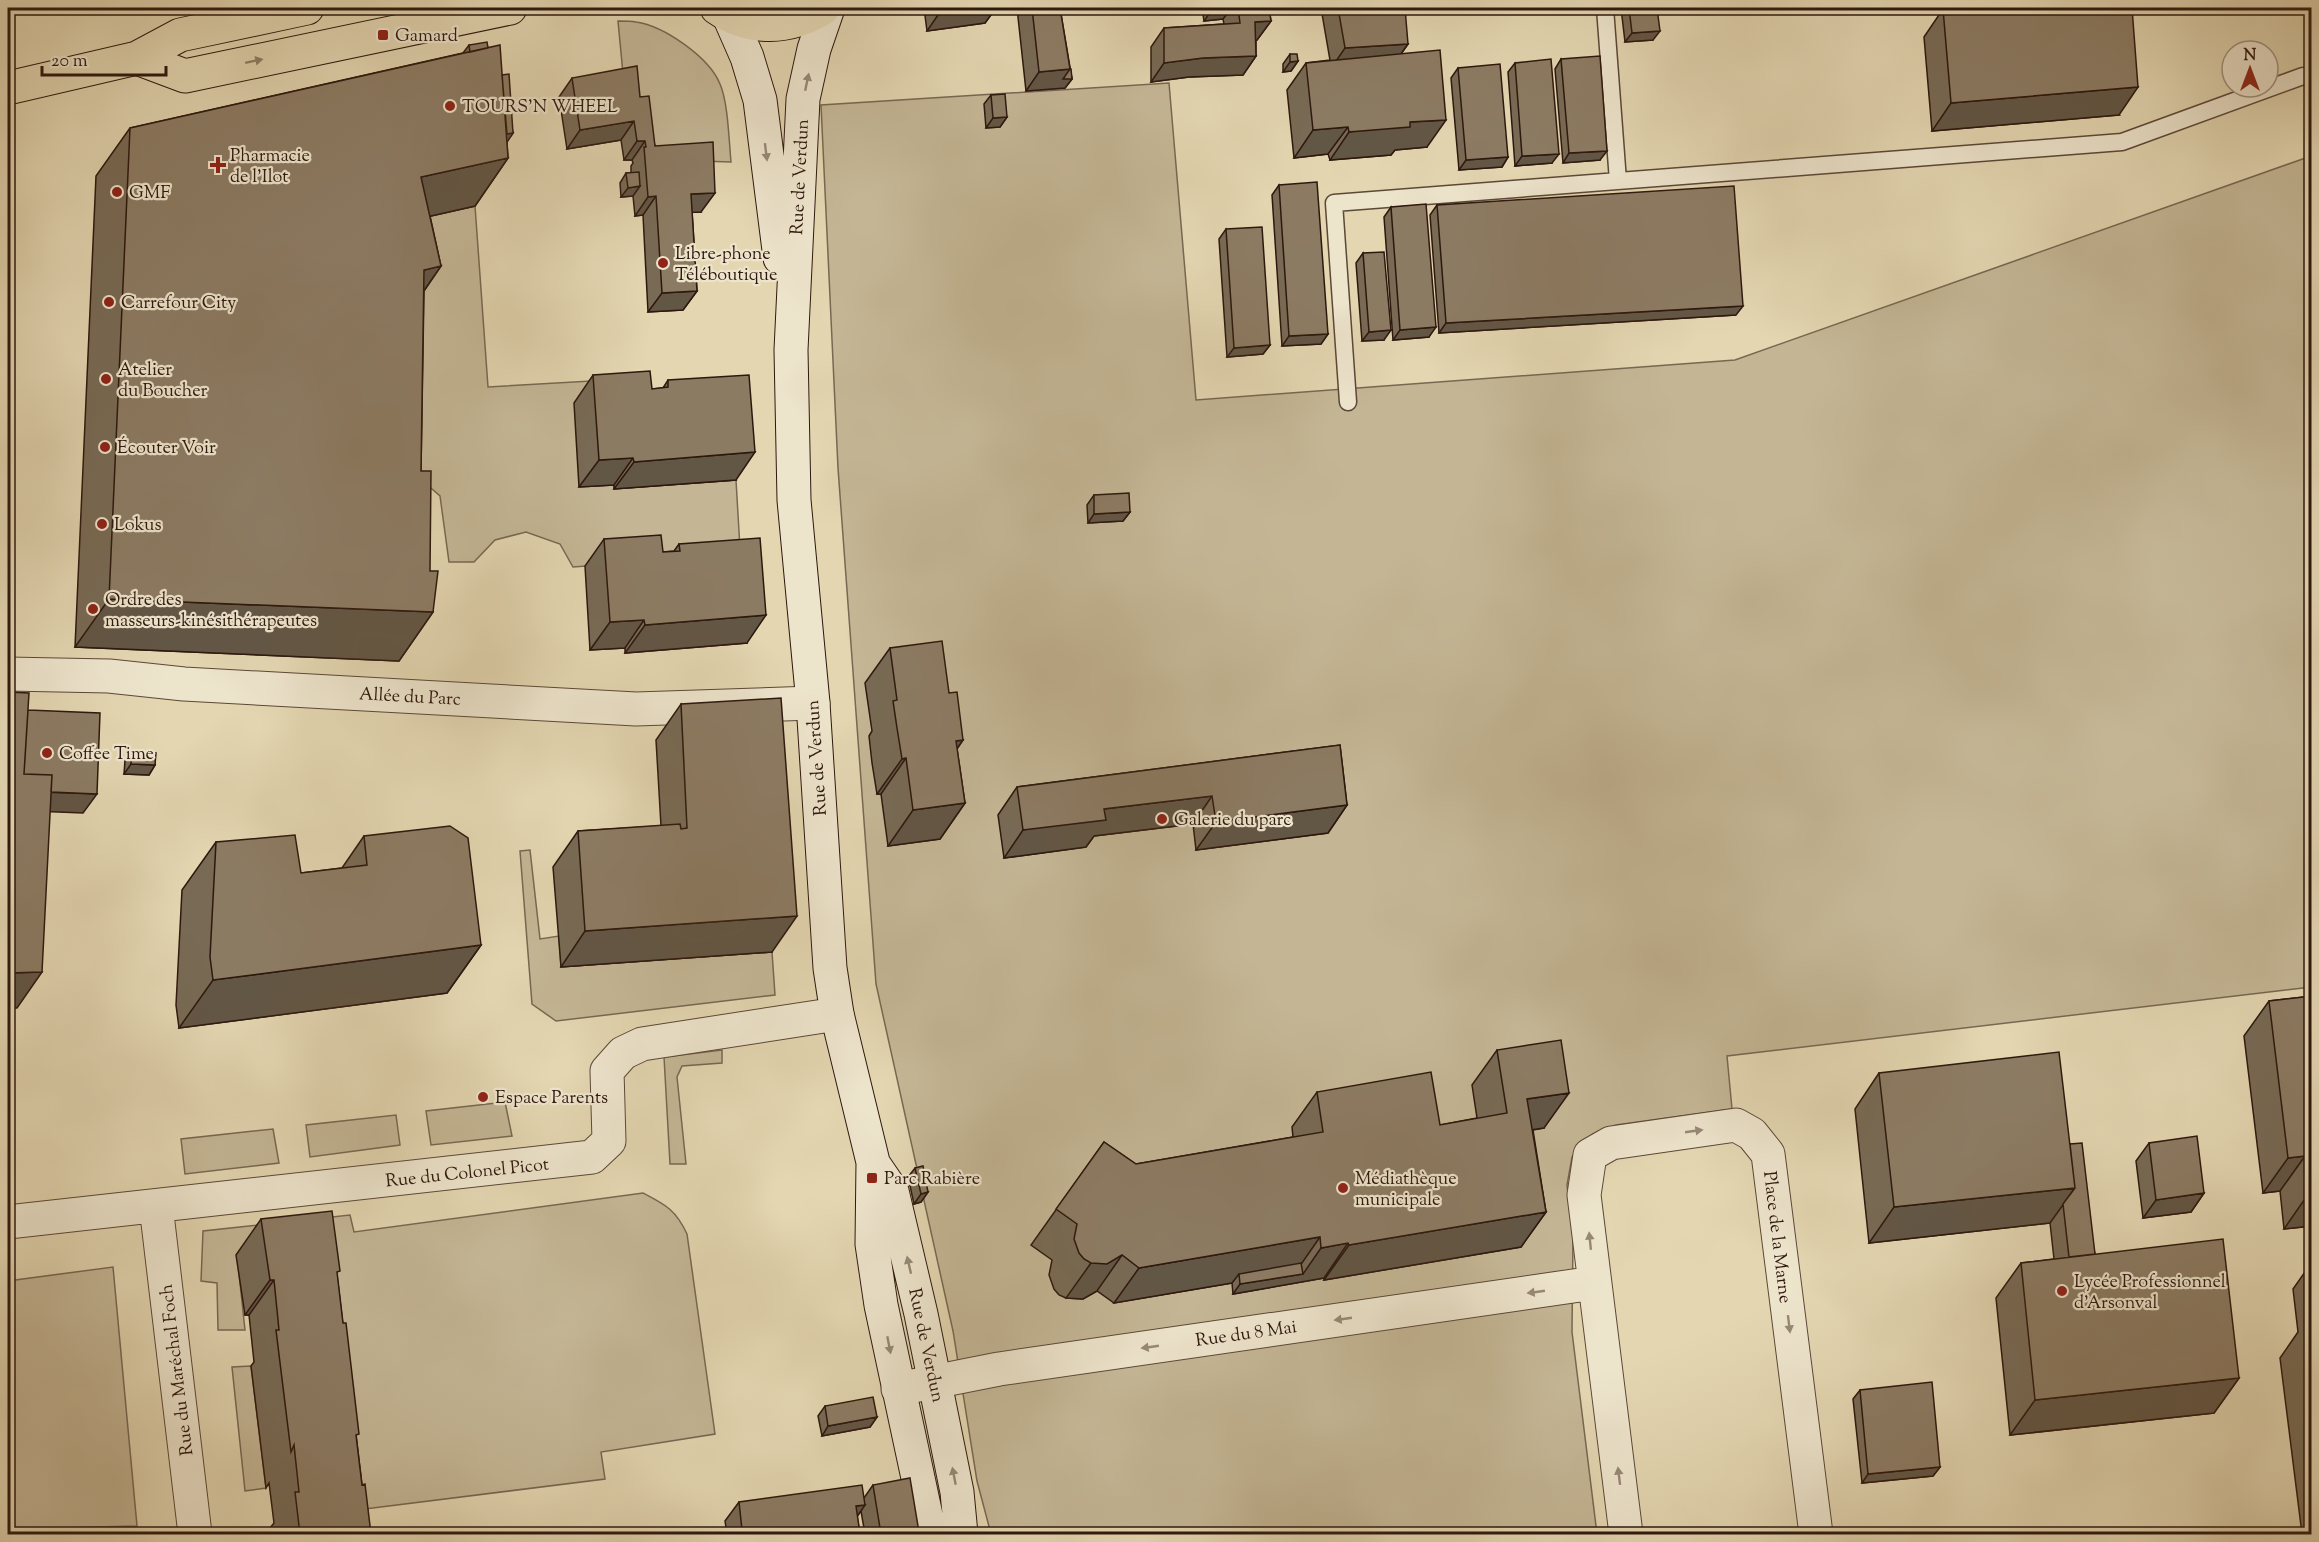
<svg xmlns="http://www.w3.org/2000/svg" width="2319" height="1542" viewBox="0 0 2319 1542" font-family="'Sorts Mill Goudy',serif">
  <style>
    .green { fill: #c4b695; stroke: #796752; stroke-width: 1.5 }
    .lines { fill: none; stroke-linecap: round; stroke-linejoin: round }
    .lane-casing { stroke: #5b4837; stroke-width: 19 }
    .street-casing { stroke: #5b4837; stroke-width: 35 }
    .secondary-casing { stroke: #2e180e; stroke-width: 35 }
    .primary-casing { stroke: #2e180e; stroke-width: 35 }
    .lane { stroke: #ede4cc; stroke-width: 16 }
    .street { stroke: #ede4cc; stroke-width: 33 }
    .secondary { stroke: #ede4cc; stroke-width: 33 }
    .primary { stroke: #e3d6b1; stroke-width: 33 }
    .wall { fill: #786a55; stroke: #2e180e; stroke-width: 1.5 }
    .shaded-wall { fill: #625645; stroke: #2e180e; stroke-width: 1.5 }
    .building { fill: #8c7b63; stroke: #2e180e; stroke-width: 1.5 }
    .oneway { fill: #928068 }
    .oneway2 { fill: #978876 }
    .poi-dot { fill: #8f2418; stroke: #ede4cc; stroke-width: 2 }
    .labels { text-anchor: middle; stroke-width: 4.5; stroke-linejoin: round; paint-order: stroke }
    .poi-label { font-size: 18px; fill: #2e180e; stroke: #ede4cc; text-anchor: start }
    .street-label { font-size: 18px; fill: #2e180e; stroke: #ede4cc }
  </style>
  <rect width="100%" height="100%" fill="#e3d6b1"/>
  <filter id="stains"><feTurbulence type="fractalNoise" baseFrequency=".00333" numOctaves="4"/><feColorMatrix values="0 0 0 0 .2 0 0 0 0 .09 0 0 0 0 .02 0 0 0 .5 -.17"/></filter>
  <radialGradient id="worn" r=".72"><stop offset=".6" stop-color="#630" stop-opacity="0"/><stop offset="1" stop-color="#630" stop-opacity=".3"/></radialGradient>
  <path class="green" d="M618,21C624,21 630,21 636,22C664,26 709,57 720,84C728,102 729,141 731,162L699,161L642,165L627,116Z
    M1169,83L1196,400L1735,360L2311,156V987L1727,1056L1732,1109L1616,1125L1593,1134L1584,1141L1572,1157L1567,1185L1573,1236L1572,1332L1597,1534H991L977,1481L953,1331L876,984L838,468L821,105Z
    M475,206L488,387L626,379L614,489L736,480L741,566L642,562L573,567L560,544L526,532L495,540L474,562H449L440,496L409,469L387,226Z
    M530,850L540,939L559,936L561,967L772,952L775,995L556,1021L532,1004L520,851Z
    M722,1050V1063L682,1066L677,1077L686,1164H670L664,1057Z
    M505,1102L512,1136L431,1145L426,1111Z
    M396,1115L400,1145L310,1157L306,1125Z
    M273,1129L279,1163L185,1174L181,1139Z
    M643,1193C666,1205 676,1210 687,1234L715,1434L601,1452L605,1479L341,1512L237,1255L245,1330H218L217,1283L201,1281L203,1231L350,1215L354,1232Z
    M113,1267L137,1526L8,1529V1281Z
    M251,1366L266,1488L245,1491L232,1367Z"/>
  <g class="lines">
    <g class="lane-casing">
      <path id="lane" d="M1605,8L1618,181
        M1348,402L1334,203L2122,142L2303,76"/>
    </g>
    <g class="street-casing">
      <path id="street" d="M8,674L109,676L184,684L636,709L813,703
        M156,1206L195,1534
        M8,1222L592,1157L609,1141L607,1071L623,1053L642,1044L837,1014
        M898,1389L999,1369L1594,1283
        M1626,1534L1584,1195L1590,1155L1611,1143L1736,1125L1752,1134L1768,1154L1816,1534"/>
    </g>
    <g class="secondary-casing">
      <path id="secondary" d="M828,8L814,49L803,99L791,350L794,500L813,703L830,968L837,1014L873,1162L872,1244L881,1305L930,1534
        M729,16L747,57L760,100L780,258
        M875,1166L892,1191L921,1314L957,1492L961,1534"/>
    </g>
    <g class="primary-casing">
      <path id="primary" d="M717,8C750,31 790,29 823,8
        M137,58L185,76L510,8
        M8,88L137,58L180,35L307,8"/>
    </g>
    <use href="#lane" class="lane"/>
    <use href="#street" class="street"/>
    <use href="#secondary" class="secondary"/>
    <use href="#primary" class="primary"/>
  </g>
  <path class="wall" d="M924,8H996L985,23L927,31Z
    M1017,8H1060L1072,79L1065,88L1026,91Z
    M1202,8H1269L1271,21L1257,40H1256V56L1243,75L1189,77L1151,82V47L1164,28L1224,24L1223,19L1204,21Z
    M1321,8H1350L1351,14L1408,44L1401,54L1427,147L1395,150L1391,155L1330,160L1328,154L1294,158L1287,90L1306,63L1330,60Z
    M1621,8H1657L1653,40L1625,42Z
    M1943,9L2119,115L1932,131L1924,37Z
    M469,45L488,48L502,75L513,133L507,142L508,158L475,206L430,216L441,266L424,291L421,471L433,612L399,661L75,647L96,176L130,128L463,53Z
    M1290,54L1298,61L1291,71L1283,72V64Z
    M1561,59L1600,160L1563,163L1555,69Z
    M1515,63L1552,163L1515,166L1508,72Z
    M1458,68L1508,157L1502,167L1459,170L1451,78Z
    M572,78L640,97L655,146L701,212H692L697,291L683,310L648,312L643,215L635,216L633,196L621,197L620,183L626,173H631V166L633,163L632,160H624L621,140L567,149L559,97Z
    M991,95L1007,117L1000,127L986,128L984,104Z
    M1279,185L1328,334L1321,344L1282,346L1272,195Z
    M1437,205L1736,315L1439,333L1430,215Z
    M1391,207L1429,337L1393,340L1384,217Z
    M1226,229L1270,345L1263,354L1227,357L1219,239Z
    M1363,253L1384,340L1362,341L1356,263Z
    M593,375L652,389L663,388L668,380L736,480L614,489V485L579,487L574,403Z
    M1094,495L1130,512L1123,521L1088,523L1087,505Z
    M604,539L663,552L674,551L679,544L747,643L625,653V648L590,650L585,566Z
    M890,648L963,740L957,749L965,803L940,839L888,846L881,794H877L872,763L869,736L872,731L865,683Z
    M681,704L772,952L561,967L553,867L578,831L661,826L656,740Z
    M1340,745L1347,805L1328,833L1196,850L1193,824L1094,836L1086,847L1004,858L998,815L1017,787Z
    M132,751L155,765L149,775L124,774L125,760Z
    M364,836L481,945L447,993L179,1028L176,1005L182,890L216,842L301,873L342,868Z
    M2312,996V1226L2284,1229L2280,1191L2263,1193L2244,1036L2269,1001Z
    M1497,1050L1544,1128L1533,1130L1546,1212L1521,1247L1324,1280V1278L1233,1294L1232,1283L1114,1303L1097,1291L1083,1299L1066,1298L1059,1295L1054,1289L1049,1275L1052,1260L1031,1245L1104,1142L1136,1164L1293,1137L1292,1127L1317,1092L1440,1125L1477,1118L1472,1085Z
    M1879,1073L2070,1144L2095,1254L2239,1378L2214,1413L2010,1435L1996,1298L2021,1263L2054,1259L2050,1223L1869,1243L1855,1109Z
    M2149,1143L2204,1193L2191,1212L2143,1218L2136,1161Z
    M915,1168L928,1192L921,1202L914,1204L908,1177Z
    M261,1219L337,1275L362,1485L371,1534H271L270,1528L274,1523L269,1483L266,1488L251,1366L254,1362L249,1315H245L236,1255Z
    M2312,1262V1534H2302L2280,1358L2298,1332L2293,1289Z
    M1860,1390L1940,1467L1933,1476L1862,1483L1853,1399Z
    M825,1406L877,1417L870,1427L822,1436L818,1416Z
    M873,1485L919,1532L917,1534H865L861,1511L857,1516L860,1534H727L725,1521L739,1502L864,1498Z"/>
  <path class="shaded-wall" d="M973,8H996L985,23L927,31L940,12Z
    M1213,8H1232L1223,19L1204,21Z
    M1271,21L1257,40L1242,41L1255,22Z
    M1660,31L1653,40L1625,42L1632,33Z
    M1408,44L1395,62L1332,67L1345,48Z
    M1256,56L1243,75L1189,77L1151,82L1164,63L1203,58Z
    M1298,61L1291,71L1283,72L1290,62Z
    M1070,69L1072,79L1065,88L1026,91L1039,72Z
    M2138,87L2119,115L1932,131L1951,103Z
    M1007,117L1000,127L986,128L993,118Z
    M1446,120L1427,147L1395,150L1391,155L1330,160L1349,132L1410,122Z
    M634,121L621,140L567,149L580,130Z
    M1348,127L1328,154L1294,158L1313,130Z
    M513,133L507,142L477,137Z
    M637,141H645L632,160H624Z
    M1607,151L1600,160L1563,163L1569,153Z
    M1559,154L1552,163L1515,166L1522,156Z
    M1508,157L1502,167L1459,170L1466,160Z
    M508,158L475,206L387,226L421,177Z
    M640,186L633,196L621,197L628,188Z
    M715,193L701,212L678,213L691,194Z
    M656,196L643,215L635,216L648,197Z
    M441,266L407,315L424,270Z
    M697,291L683,310L648,312L662,293Z
    M1743,306L1736,315L1439,333L1446,323Z
    M1436,327L1429,337L1393,340L1400,330Z
    M1391,330L1384,340L1362,341L1369,332Z
    M1328,334L1321,344L1282,346L1289,336Z
    M1270,345L1263,354L1227,357L1234,348Z
    M755,452L736,480L614,489L634,462Z
    M633,458L614,485L579,487L599,460Z
    M1130,512L1123,521L1088,523L1094,514Z
    M109,599L433,612L399,661L75,647Z
    M766,615L747,643L625,653L645,625Z
    M644,620L625,648L590,650L610,622Z
    M963,740L938,775L956,741Z
    M906,758L881,794H877L902,759Z
    M131,764L155,765L149,775L124,774Z
    M12,791L97,794L83,813L8,810Z
    M1212,796L1193,824L1094,836L1086,847L1004,858L1023,830L1104,809Z
    M965,803L940,839L888,846L913,810Z
    M1347,805L1328,833L1196,850L1216,822Z
    M797,916L772,952L561,967L585,931Z
    M481,945L447,993L179,1028L213,980Z
    M42,972L17,1008H8V973Z
    M1569,1093L1544,1128L1503,1134L1527,1099Z
    M2305,1156L2280,1191L2263,1193L2288,1158Z
    M2075,1188L2050,1223L1869,1243L1894,1207Z
    M928,1192L921,1202L914,1204L921,1194Z
    M2204,1193L2191,1212L2143,1218L2156,1200Z
    M2309,1193H2312V1226L2284,1229Z
    M1546,1212L1521,1247L1324,1280L1349,1245Z
    M1320,1237L1295,1273L1239,1274L1232,1283L1114,1303L1139,1268Z
    M1348,1243L1324,1278L1233,1294L1240,1284L1303,1274L1321,1248Z
    M1122,1255L1097,1291L1083,1299L1066,1298L1091,1263Z
    M270,1280H274L249,1315H245Z
    M2239,1378L2214,1413L2010,1435L2035,1400Z
    M877,1417L870,1427L822,1436L828,1426Z
    M1940,1467L1933,1476L1862,1483L1868,1474Z
    M865,1505L852,1524L856,1506Z
    M756,1528L751,1534H739L742,1530Z
    M919,1532L917,1534H899Z"/>
  <path class="building" d="M940,8H973L940,12Z
    M1032,8H1060L1070,69L1039,72Z
    M1238,8H1269L1271,21L1255,22L1256,56L1203,58L1164,63V28L1240,23Z
    M1338,8H1350L1351,14L1405,8L1408,44L1345,48Z
    M1629,8H1657L1660,31L1632,33Z
    M1962,8H2132L2138,87L1951,103L1943,9Z
    M487,42L488,48L470,52L469,45Z
    M500,45L508,158L421,177L441,266L424,270L421,471H431L430,571H438L433,612L109,599L130,128Z
    M1440,50L1446,120L1410,122V127L1349,132L1348,127L1313,130L1306,63Z
    M1290,54H1297L1298,61L1290,62Z
    M1600,56L1607,151L1569,153L1561,59Z
    M1551,59L1559,154L1522,156L1515,63Z
    M1500,64L1508,157L1466,160L1458,68Z
    M637,66L640,97L649,96L655,146L713,142L715,193L691,194L697,291L662,293L656,196L648,197L644,147H646L645,141H637L634,121L580,130L572,78Z
    M1070,69H1071L1072,79H1063Z
    M509,74L513,133L507,134L502,75Z
    M1005,94L1007,117L993,118L991,95Z
    M639,172L640,186L628,188L626,173Z
    M1317,182L1328,334L1289,336L1279,185Z
    M1734,186L1743,306L1446,323L1437,205Z
    M1426,204L1436,327L1400,330L1391,207Z
    M1262,227L1270,345L1234,348L1226,229Z
    M1384,252L1391,330L1369,332L1363,253Z
    M650,371L652,389L668,387V380L749,375L755,452L634,462L633,458L599,460L593,375Z
    M1129,493L1130,512L1094,514V495Z
    M661,535L663,552L680,551L679,544L760,538L766,615L645,625L644,620L610,622L604,539Z
    M942,641L949,693L957,692L963,740L956,741L965,803L913,810L906,758L902,759L897,728L893,701L897,700L890,648Z
    M8,692L29,693L24,774L52,775L42,972L8,973L9,998H8Z
    M781,698L797,916L585,931L578,831L680,824L681,829L687,828L681,704Z
    M28,710L100,713L97,794L51,792L52,775L24,774Z
    M1340,745L1347,805L1216,822L1212,796L1104,809L1106,820L1023,830L1017,787Z
    M132,751L156,753L155,765L131,764Z
    M450,826L468,838L481,945L213,980L210,957L216,842L295,835L301,873L367,865L364,836Z
    M2312,996V1193H2309L2305,1156L2288,1158L2269,1001Z
    M1561,1040L1569,1093L1527,1099L1546,1212L1349,1245L1348,1243L1321,1248L1320,1237L1139,1268L1122,1255L1107,1264L1091,1263L1084,1259L1079,1253L1074,1239L1077,1224L1056,1209L1104,1142L1136,1164L1323,1132L1317,1092L1431,1072L1440,1125L1507,1113L1497,1050Z
    M2059,1052L2075,1188L1894,1207L1879,1073Z
    M2197,1136L2204,1193L2156,1200L2149,1143Z
    M2082,1143L2095,1254L2069,1257L2063,1204L2075,1188L2070,1144Z
    M923,1166L928,1192L921,1194L915,1168Z
    M332,1211L340,1271L337,1272L343,1323H346L359,1434L356,1435L362,1485L365,1484L371,1534H300L295,1492H299L294,1445L291,1452L276,1330H279L274,1280H270L261,1219Z
    M2223,1239L2239,1378L2035,1400L2021,1263Z
    M1301,1263L1303,1274L1240,1284L1239,1274Z
    M2312,1322V1378L2305,1323Z
    M1932,1382L1940,1467L1868,1474L1860,1390Z
    M873,1397L877,1417L828,1426L825,1406Z
    M910,1478L919,1532L899,1534H881L873,1485Z
    M862,1485L865,1505L856,1506L860,1534H757L756,1528L742,1530L739,1502Z"/>
  <defs><path id="oneway-solid" d="M-6-.8H1V-3.2L6.5 0L1 3.2V.8H-6Z" transform="scale(1.5)"/></defs>
  <use class="oneway" href="#oneway-solid" transform="translate(254 61) rotate(-12)"/>
  <g class="oneway2">
    <use href="#oneway-solid" transform="translate(807 82) rotate(-78)"/>
    <use href="#oneway-solid" transform="translate(766 152) rotate(83)"/>
    <use href="#oneway-solid" transform="translate(1694 1131) rotate(-8)"/>
    <use href="#oneway-solid" transform="translate(1590 1241) rotate(-96)"/>
    <use href="#oneway-solid" transform="translate(909 1265) rotate(-103)"/>
    <use href="#oneway-solid" transform="translate(1536 1292) rotate(172)"/>
    <use href="#oneway-solid" transform="translate(1343 1319) rotate(172)"/>
    <use href="#oneway-solid" transform="translate(1789 1324) rotate(83)"/>
    <use href="#oneway-solid" transform="translate(889 1345) rotate(79)"/>
    <use href="#oneway-solid" transform="translate(1150 1347) rotate(172)"/>
    <use href="#oneway-solid" transform="translate(954 1476) rotate(-101)"/>
    <use href="#oneway-solid" transform="translate(1619 1476) rotate(-97)"/>
  </g>
  <g class="poi-dot">
    <rect x="377" y="29" width="12" height="12" rx="3"/>
    <circle cx="450" cy="106" r="6"/>
    <path d="M215 156h6v6h6v6h-6v6h-6v-6h-6v-6h6z"/>
    <circle cx="117" cy="192" r="6"/>
    <circle cx="663" cy="263" r="6"/>
    <circle cx="109" cy="302" r="6"/>
    <circle cx="106" cy="379" r="6"/>
    <circle cx="105" cy="447" r="6"/>
    <circle cx="102" cy="524" r="6"/>
    <circle cx="93" cy="609" r="6"/>
    <circle cx="47" cy="753" r="6"/>
    <circle cx="1162" cy="819" r="6"/>
    <circle cx="483" cy="1097" r="6"/>
    <rect x="866" y="1172" width="12" height="12" rx="3"/>
    <circle cx="1343" cy="1188" r="6"/>
    <circle cx="2062" cy="1291" r="6"/>
  </g>
  <g class="labels">
    <g class="poi-label">
      <text x="395" y="41">Gamard</text>
      <text x="462" y="112">TOURS'N WHEEL</text>
      <text x="230" y="161">Pharmacie<tspan x="230" dy="21">de l'Ilot</tspan></text>
      <text x="129" y="198">GMF</text>
      <text x="675" y="259">Libre-phone<tspan x="675" dy="21">Téléboutique</tspan></text>
      <text x="121" y="308">Carrefour City</text>
      <text x="118" y="375">Atelier<tspan x="118" dy="21">du Boucher</tspan></text>
      <text x="117" y="453">Écouter Voir</text>
      <text x="114" y="530">Lokus</text>
      <text x="105" y="605">Ordre des<tspan x="105" dy="21">masseurs-kinésithérapeutes</tspan></text>
      <text x="59" y="759">Coffee Time</text>
      <text x="1174" y="825">Galerie du parc</text>
      <text x="495" y="1103">Espace Parents</text>
      <text x="884" y="1184">Parc Rabière</text>
      <text x="1355" y="1184">Médiathèque<tspan x="1355" dy="21">municipale</tspan></text>
      <text x="2074" y="1287">Lycée Professionnel<tspan x="2074" dy="21">d'Arsonval</tspan></text>
    </g>
    <g class="street-label">
      <text transform="translate(799 177) rotate(-87)" y="6">Rue de Verdun</text>
      <text transform="translate(410 696) rotate(3)" y="6">Allée du Parc</text>
      <text transform="translate(816 758) rotate(-94)" y="6">Rue de Verdun</text>
      <text transform="translate(467 1172) rotate(-6)" y="6">Rue du Colonel Picot</text>
      <text transform="translate(1778 1237) rotate(83)" y="6">Place de la Marne</text>
      <text transform="translate(1246 1333) rotate(-8)" y="6">Rue du 8 Mai</text>
      <text transform="translate(927 1345) rotate(78)" y="6">Rue de Verdun</text>
      <text transform="translate(176 1370) rotate(-97)" y="6">Rue du Maréchal Foch</text>
    </g>
  </g>
  <rect width="2319" height="1542" fill="none" stroke="#e3d6b1" stroke-width="30"/>
  <rect x="9" y="9" width="2301" height="1524" fill="none" stroke="#2e180e" stroke-width="3"/>
  <rect x="15" y="15" width="2289" height="1512" fill="none" stroke="#2e180e" stroke-width="1.5"/>
  <g transform="translate(2250 69)"><circle r="28" fill="#ede4cc" stroke="#a19280" stroke-width="1.5"/>
  <path d="M0-4.5L10 22L0 15L-10 22Z" fill="#8f2418"/>
  <text y="-9" font-size="16" font-weight="bold" text-anchor="middle" fill="#2e180e">N</text>
  </g>
  <path d="M42 66v9h124v-9" fill="none" stroke="#2e180e" stroke-width="3"/>
  <text x="51" y="66" font-size="18" fill="#2e180e" stroke="#ede4cc" stroke-width="4.5" paint-order="stroke">20 m</text>
  <rect width="100%" height="100%" filter="url(#stains)"/>
  <rect width="100%" height="100%" fill="url(#worn)"/>
</svg>
